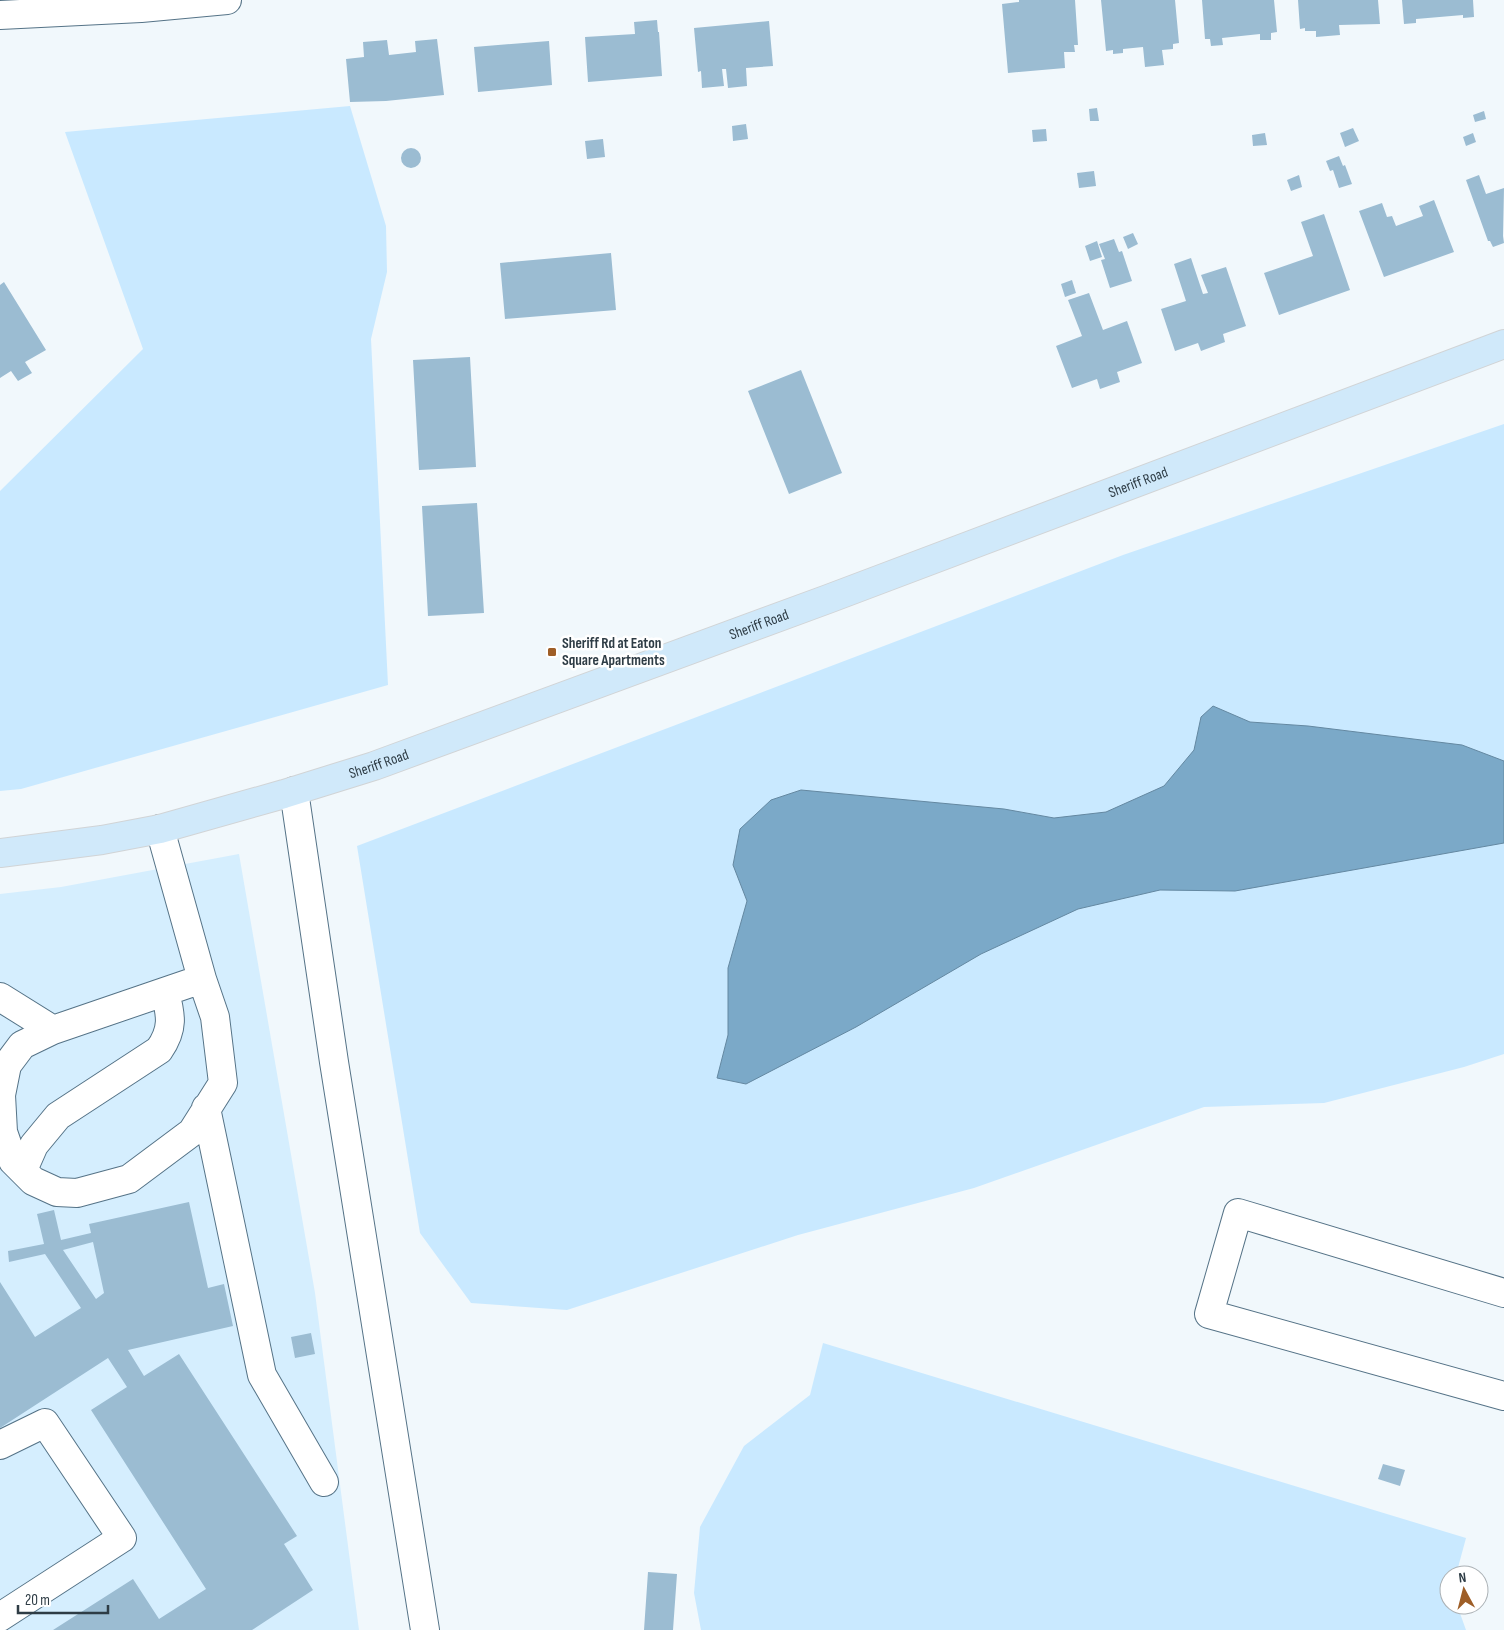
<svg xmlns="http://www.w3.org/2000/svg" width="1504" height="1630" viewBox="0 0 1504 1630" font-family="'Sofia Sans Condensed',sans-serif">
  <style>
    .built { fill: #d5eefe }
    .green { fill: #c9e9ff }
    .water { fill: #7ba9c8; stroke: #6488a1 }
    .building { fill: #9bbcd2; fill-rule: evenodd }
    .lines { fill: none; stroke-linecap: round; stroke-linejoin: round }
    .minor-casing { stroke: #557387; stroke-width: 30 }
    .major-casing { stroke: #d1d4d6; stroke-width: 30 }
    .minor { stroke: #fff; stroke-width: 28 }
    .major { stroke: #d0e9fa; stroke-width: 28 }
    .poi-dot { fill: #9e5e27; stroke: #fff; stroke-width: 2 }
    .labels { text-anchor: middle; stroke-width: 5; stroke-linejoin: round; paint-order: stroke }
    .street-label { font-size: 15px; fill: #2e3c45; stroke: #fff }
    .poi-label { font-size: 15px; font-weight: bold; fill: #2e3c45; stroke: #fff; text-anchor: start }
  </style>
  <rect width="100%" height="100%" fill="#f1f8fc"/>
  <path class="built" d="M239,854L315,1293L359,1630H0V894L61,887Z"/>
  <path class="green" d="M350,106L386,226L387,272L371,339L388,685L21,789L0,791V491L143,349L65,132Z
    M1504,424V1054L1464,1067L1324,1103L1204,1107L974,1188L798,1235L567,1310L471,1303L420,1233L357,846L1123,555Z
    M823,1343L1466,1538L1456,1575H1449V1605H1457L1466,1630H701L694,1593L700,1527L744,1446L810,1395Z"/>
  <path class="water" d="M1213,706L1250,722L1308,726L1462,745L1504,761V843L1235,891L1160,890L1078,909L981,954L856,1027L746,1084L717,1078L728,1035V968L747,901L733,865L740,829L771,800L801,790L1004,809L1054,818L1106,812L1164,786L1194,750L1201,717Z"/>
  <path class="building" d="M1019,0H1075L1078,45H1074L1075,52H1064L1065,68L1008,73L1002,4L1019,2Z
    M1101,0H1175L1179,43L1173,44V49L1162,50L1164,65L1145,67L1143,47L1123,49V53L1113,54V50L1106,51Z
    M1202,0H1274L1277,32L1271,33V40H1260V34L1222,38L1223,45L1211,46L1210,39H1205Z
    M1298,0H1378L1380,24L1339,25L1340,35L1316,37V31H1305V28L1300,29Z
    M1402,0H1473L1474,17L1463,18V15L1416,19V23L1404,24Z
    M657,20L658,32H659L662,76L588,82L585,37L635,34L634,22Z
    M769,21L773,66L746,68L747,86L728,88L726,69H722L724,86L702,88L701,71L698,72L694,28Z
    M437,39L444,95L386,101L350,102L346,59L364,57L363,42L387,40L389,55L416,52L415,41Z
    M549,41L552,85L478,92L474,47Z
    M1097,108L1099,121H1090L1089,109Z
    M1484,111L1486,119L1475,122L1473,115Z
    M746,124L748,139L733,141L732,126Z
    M1353,128L1359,141L1345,147L1340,133Z
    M1046,129L1047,141L1033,142L1032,130Z
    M1265,133L1267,145L1253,146L1252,135Z
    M1473,133L1476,142L1466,146L1463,137Z
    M603,139L605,157L587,159L585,141Z
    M401 158a10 10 0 1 1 20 0a10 10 0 1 1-20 0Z
    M1339,156L1343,166L1345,165L1352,184L1339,188L1333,170L1330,171L1326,161Z
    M1094,171L1096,186L1079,188L1077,173Z
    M1299,175L1302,187L1291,191L1287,180Z
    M1479,175L1486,194L1504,188L1503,236L1504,243L1493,247L1490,241H1488L1466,180Z
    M1434,200L1454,252L1384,277L1359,211L1382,203L1387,217L1392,216L1396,226L1423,216L1419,206Z
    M1324,214L1350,290L1279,315L1264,273L1313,256L1301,222Z
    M1133,233L1138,244L1128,249L1123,237Z
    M1114,239L1119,252L1122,251L1132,281L1110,288L1101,260L1105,259L1099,244Z
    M1097,241L1102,257L1090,261L1085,246Z
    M611,253L616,310L505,319L500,263Z
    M1191,258L1203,294L1208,293L1201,275L1226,267L1246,326L1223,334L1225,342L1201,351L1198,343L1175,351L1161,309L1186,301L1174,264Z
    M1072,280L1076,293L1065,297L1061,284Z
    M4,282L46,350L25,362L32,373L18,381L11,371L0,378V285Z
    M1089,293L1103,330L1127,321L1142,363L1117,372L1120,382L1100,389L1097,379L1072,388L1056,346L1082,336L1068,300Z
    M470,357L476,467L419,470L413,360Z
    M801,370L842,473L789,494L748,391Z
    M477,503L484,613L428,616L422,506Z
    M189,1202L208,1288L224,1284L233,1326L128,1350L144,1376L179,1354L297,1536L284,1544L313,1590L252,1630H53L133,1579L159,1619L206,1589L91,1410L127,1387L108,1358L0,1428V1282L35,1337L81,1308L45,1254L9,1262L8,1251L44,1244L37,1214L54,1210L61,1240L91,1233L89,1224ZM93,1242L104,1293L96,1299L63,1250Z
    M311,1333L315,1354L295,1358L291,1337Z
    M1383,1464L1405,1470L1400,1486L1378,1479Z
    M648,1572L677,1574L673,1630H644Z"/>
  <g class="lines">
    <g class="minor-casing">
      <path id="minor" d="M0,15L141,8L227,0
        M294,791L334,1062L425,1630
        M160,829L202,979L215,1017L223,1083L192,1132L129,1179L77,1193L57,1192L33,1181L13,1161L3,1132L1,1095L7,1065L22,1045L53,1030L202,979
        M0,997L53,1030
        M206,1108L262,1375L324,1482
        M23,1170L34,1145L58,1116L159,1050C174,1029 171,1015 165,992
        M1504,1293L1238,1213L1209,1314L1504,1396
        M0,1445L45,1423L122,1538L0,1617"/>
    </g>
    <g class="major-casing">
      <g id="major">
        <path id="s1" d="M0,853L102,840L160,829L284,794L374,766L828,599L1504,344"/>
      </g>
    </g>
    <use href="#minor" class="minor"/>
    <use href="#major" class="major"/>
  </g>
  <rect class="poi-dot" x="547" y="647" width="10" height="10" rx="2.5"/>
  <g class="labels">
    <g class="street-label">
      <text dy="5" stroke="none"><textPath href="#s1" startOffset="1200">Sheriff Road</textPath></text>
      <text dy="5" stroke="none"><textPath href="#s1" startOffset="795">Sheriff Road</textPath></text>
      <text dy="5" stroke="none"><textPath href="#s1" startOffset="390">Sheriff Road</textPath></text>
    </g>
    <g class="poi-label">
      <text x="562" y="648">Sheriff Rd at Eaton<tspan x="562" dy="17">Square Apartments</tspan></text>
    </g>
  </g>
  <g transform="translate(1464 1590) rotate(353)"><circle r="24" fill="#ffffff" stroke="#abb1b5"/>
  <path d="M0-4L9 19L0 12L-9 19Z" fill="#9e5e27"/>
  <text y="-8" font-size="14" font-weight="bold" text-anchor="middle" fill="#2e3c45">N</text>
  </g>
  <path d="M18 1605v8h90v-8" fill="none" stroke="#2e3c45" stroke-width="2.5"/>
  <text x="25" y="1605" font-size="15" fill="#2e3c45" stroke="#ffffff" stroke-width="4" paint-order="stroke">20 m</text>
</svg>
